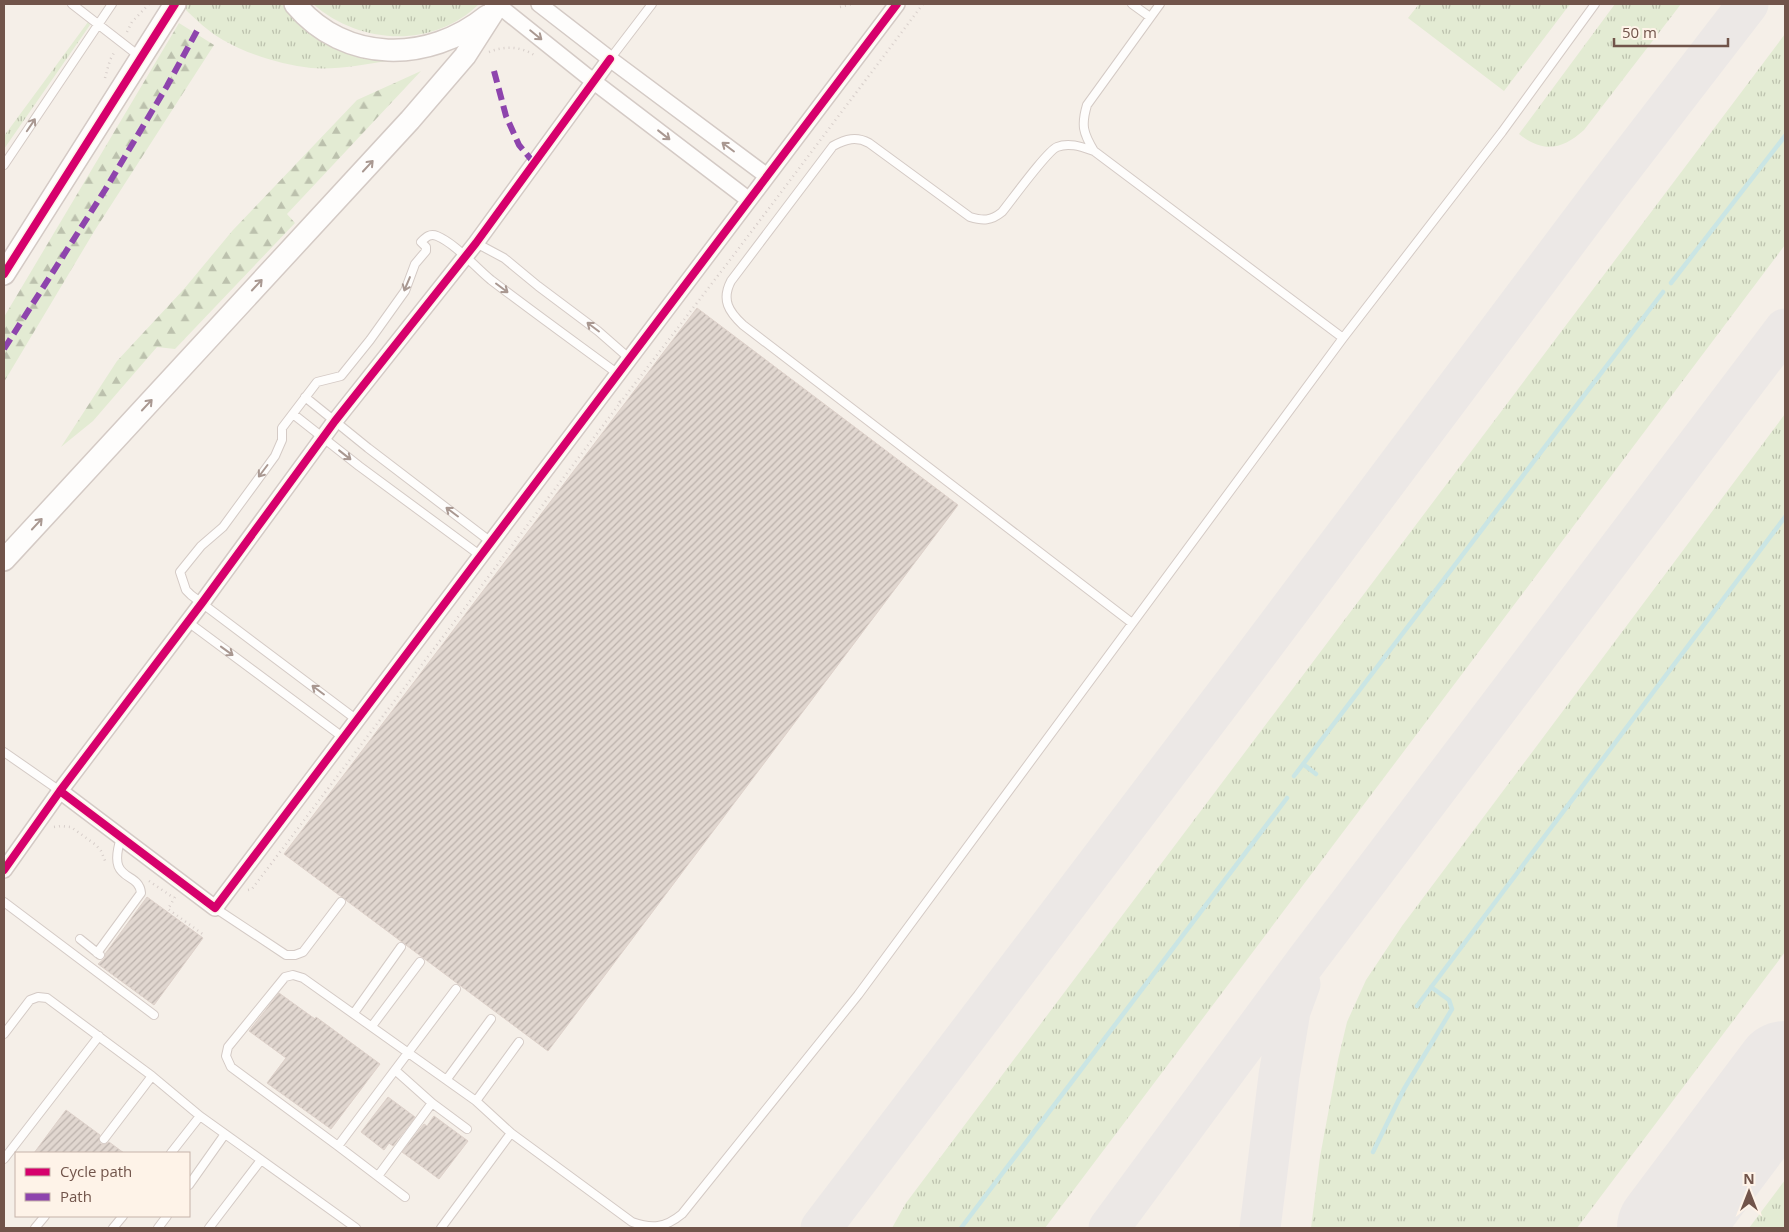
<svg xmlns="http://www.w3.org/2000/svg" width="1789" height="1232" viewBox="0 0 1789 1232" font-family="'Open Sans',sans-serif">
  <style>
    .grass { fill: url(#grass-tufts) }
    .forest { fill: url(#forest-firs) }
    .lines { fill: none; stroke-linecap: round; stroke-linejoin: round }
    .stream { stroke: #cae5e4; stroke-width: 4.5 }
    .taxiway { stroke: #ece8e6; stroke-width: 41 }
    .runway { stroke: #ece8e6; stroke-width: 102 }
    .building { fill: url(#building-hatch); stroke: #ded1ca }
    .lane-casing { stroke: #d4cac5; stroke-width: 10 }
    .street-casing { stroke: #d4cac5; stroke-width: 18 }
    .secondary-casing { stroke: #d4cac5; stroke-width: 24 }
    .path { stroke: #d7ceca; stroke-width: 2.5; stroke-dasharray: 1 4; stroke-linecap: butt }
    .lane { stroke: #fefdfc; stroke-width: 8 }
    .street { stroke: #fefdfc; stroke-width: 15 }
    .secondary { stroke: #fefdfc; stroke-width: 21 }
    .quiet { stroke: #8e44ad; stroke-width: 6; stroke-dasharray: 12 6; stroke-linecap: butt }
    .cycleway-casing { stroke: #fef3e8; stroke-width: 11 }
    .cycleway { stroke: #d6006c; stroke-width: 8 }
    .oneway { stroke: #a99891 }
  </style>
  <defs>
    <pattern id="grass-tufts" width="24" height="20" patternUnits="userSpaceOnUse" patternTransform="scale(1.25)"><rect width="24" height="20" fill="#e3ebd3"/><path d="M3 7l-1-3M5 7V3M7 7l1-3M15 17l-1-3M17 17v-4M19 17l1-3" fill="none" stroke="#bcc1ad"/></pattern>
    <pattern id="forest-firs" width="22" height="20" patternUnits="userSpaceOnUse" patternTransform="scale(1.25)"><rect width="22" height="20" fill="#e3ebd3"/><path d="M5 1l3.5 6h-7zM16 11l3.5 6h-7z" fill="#bcc1ad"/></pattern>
    <pattern id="building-hatch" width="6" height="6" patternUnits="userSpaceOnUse" patternTransform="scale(1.25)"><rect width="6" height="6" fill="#e1d7d0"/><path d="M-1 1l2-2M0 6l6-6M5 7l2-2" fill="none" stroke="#bbb1ab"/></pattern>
  </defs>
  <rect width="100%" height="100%" fill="#f5efe8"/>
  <path class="grass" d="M187,4H282L291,15L302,25L387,61C362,65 336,70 311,68C282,65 247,54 223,40C209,32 195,19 184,8Z
    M313,4H479C433,49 360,45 313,4Z
    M1419,4H1570L1504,91L1408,18Z
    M1615,4H1681L1584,130C1562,150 1543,153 1519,134Z
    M88,22L90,25L4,149V136Z
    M1785,34V245L1045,1228H892L906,1203Z
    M1785,414V952L1577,1228H1311L1320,1157L1338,1060L1347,1022L1366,980L1402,926Z
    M1785,1180V1228H1749Z"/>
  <path class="forest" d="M179,23L214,45L95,230L4,382V317Z
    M421,71L287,214L295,223L175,349L157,347L93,421L61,447L117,361L184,289L233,230L357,100Z"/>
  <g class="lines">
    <path class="stream" d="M1671,283L1785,136
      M1303,764L1316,774
      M1294,776L1663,292
      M1417,1006L1785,517
      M1373,1152L1404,1089L1452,1009L1449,1000L1431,987
      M961,1228L1287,798"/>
    <path class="taxiway" d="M821,1228L1249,664L1604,191L1748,4
      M1109,1228L1307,960L1785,329
      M1260,1228L1279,1076L1290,1011L1300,984"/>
    <path class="runway" d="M1668,1228L1785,1072"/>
  </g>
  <path class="building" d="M697,308L958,505L548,1051L284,854Z
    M147,897L203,938L154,1005L98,964L105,958V954Z
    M279,993L315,1019L316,1017L380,1064L331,1129L267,1083L286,1058L249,1031Z
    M388,1097L415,1117L393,1146L389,1143L384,1150L361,1132Z
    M66,1110L100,1135L99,1141L101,1144H106L109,1142L124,1153H34Z
    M434,1116L468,1141L439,1179L402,1152L424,1124L427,1126Z"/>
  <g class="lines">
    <g class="lane-casing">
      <path id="lane" d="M72,4L139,56
        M1132,4L1150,17
        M1160,4L1087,105C1081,125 1083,133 1094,151L1343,338
        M610,59L652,4
        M1094,151C1082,147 1069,142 1057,147C1047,151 1011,201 1002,212C991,221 983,221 970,217L869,143C856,136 846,139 833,146L731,281C721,300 729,312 743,325L1132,623
        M4,165L112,4
        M476,243L504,258L538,286L598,331L630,359
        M305,397L368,448L491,542
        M293,414L359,466L481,556
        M188,622L344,738
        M357,720L191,595L186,590L180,572L201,546L223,527L275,456L282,440V428L317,382L341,376L370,340L405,291L415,264L426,251V247L421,242C426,237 430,233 437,236C456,244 475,267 491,280C533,312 576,343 618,374
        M4,752L60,791
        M4,902L154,1015
        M215,908L286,955H295L303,952L341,902
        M80,939L100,955
        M97,953L141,893C139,870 106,884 121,838
        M354,1013L401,947
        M372,1026L420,962
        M4,1034L30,1000L38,997L47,998L152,1076L200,1116L356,1228
        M395,1070L338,1146L231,1067L226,1056L228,1047L285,977L293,975L303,978L476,1101L511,1133L632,1222C652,1229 665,1228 682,1214L858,995L1343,338L1502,132L1595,4
        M447,1079L491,1019
        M476,1101L519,1042
        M432,1103L467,1129
        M104,1139L152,1076
        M338,1146L405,1197
        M171,1153L200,1116
        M4,1159L99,1036
        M378,1176L432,1103L395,1070L456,989
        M189,1185L225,1134
        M35,1228L45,1216
        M113,1228L123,1216
        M158,1228L167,1216
        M209,1228L261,1160
        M441,1228L511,1133"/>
    </g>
    <g class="street-casing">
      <path id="street" d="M539,4L610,59L767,176
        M498,5L593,81L749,200
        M60,791L202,603L335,421L476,243L610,59
        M4,870L60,791L215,908L897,4"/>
    </g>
    <g class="secondary-casing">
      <path id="secondary" d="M295,4C345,64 429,63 487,16
        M4,274L175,4
        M4,560L410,120L465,56L497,6"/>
    </g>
    <path class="path" d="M840,7L852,4
      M127,32L132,22L149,4
      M489,52C504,46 520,46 534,55
      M105,78L110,60L115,51
      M620,403L733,256L923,4
      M54,827L61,826L71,827L96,845L101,851L106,863
      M149,881L174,898
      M248,890L252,889L620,403L619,397
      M175,897L168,909L204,935"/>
    <use href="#lane" class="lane"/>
    <use href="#street" class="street"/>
    <use href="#secondary" class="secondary"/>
    <path class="quiet" d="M494,71L506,116L519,145L534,163
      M4,349L105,190L167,86L198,29"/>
    <g class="cycleway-casing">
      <path id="cycleway" d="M4,274L175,4
        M60,791L202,603L335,421L476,243L610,59
        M4,870L60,791L215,908L897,4"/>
    </g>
    <use href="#cycleway" class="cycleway"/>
  </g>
  <defs><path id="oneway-shaft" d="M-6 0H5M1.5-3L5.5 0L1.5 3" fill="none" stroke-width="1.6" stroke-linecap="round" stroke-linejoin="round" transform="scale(1.25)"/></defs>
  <g class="oneway">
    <use href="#oneway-shaft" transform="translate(536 35) rotate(39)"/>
    <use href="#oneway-shaft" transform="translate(31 125) rotate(-56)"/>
    <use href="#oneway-shaft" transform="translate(664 135) rotate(38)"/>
    <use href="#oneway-shaft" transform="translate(728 147) rotate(-143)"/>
    <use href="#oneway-shaft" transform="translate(368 166) rotate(-47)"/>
    <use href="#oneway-shaft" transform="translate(407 284) rotate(113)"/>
    <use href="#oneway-shaft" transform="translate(257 285) rotate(-47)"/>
    <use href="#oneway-shaft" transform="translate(502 288) rotate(37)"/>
    <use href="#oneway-shaft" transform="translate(593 327) rotate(-143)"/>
    <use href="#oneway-shaft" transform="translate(147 405) rotate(-47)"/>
    <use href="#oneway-shaft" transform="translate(345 455) rotate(38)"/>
    <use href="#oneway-shaft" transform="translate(263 471) rotate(127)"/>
    <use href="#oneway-shaft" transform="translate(452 512) rotate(-143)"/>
    <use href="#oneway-shaft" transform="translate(37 524) rotate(-47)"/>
    <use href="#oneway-shaft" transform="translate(227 651) rotate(36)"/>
    <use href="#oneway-shaft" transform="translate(318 690) rotate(-143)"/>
  </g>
  <rect width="1789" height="1232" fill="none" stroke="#71544a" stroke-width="10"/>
  <rect x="15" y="1152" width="175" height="65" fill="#fef3e8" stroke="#c6b3a9"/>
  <rect x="25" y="1168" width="25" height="8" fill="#d6006c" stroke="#c6b3a9"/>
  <text x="60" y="1177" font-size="15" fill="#71544a">Cycle path</text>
  <rect x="25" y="1193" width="25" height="8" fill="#8e44ad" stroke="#c6b3a9"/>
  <text x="60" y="1202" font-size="15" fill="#71544a">Path</text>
  <g transform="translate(1749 1192)" stroke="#fef3e8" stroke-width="4" paint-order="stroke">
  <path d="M0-4L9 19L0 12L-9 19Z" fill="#71544a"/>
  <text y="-8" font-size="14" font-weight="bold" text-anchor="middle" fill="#71544a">N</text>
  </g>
  <path d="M1614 38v8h114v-8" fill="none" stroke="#71544a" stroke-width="2.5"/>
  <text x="1622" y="38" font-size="15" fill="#71544a" stroke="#fef3e8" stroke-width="4" paint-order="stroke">50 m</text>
</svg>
